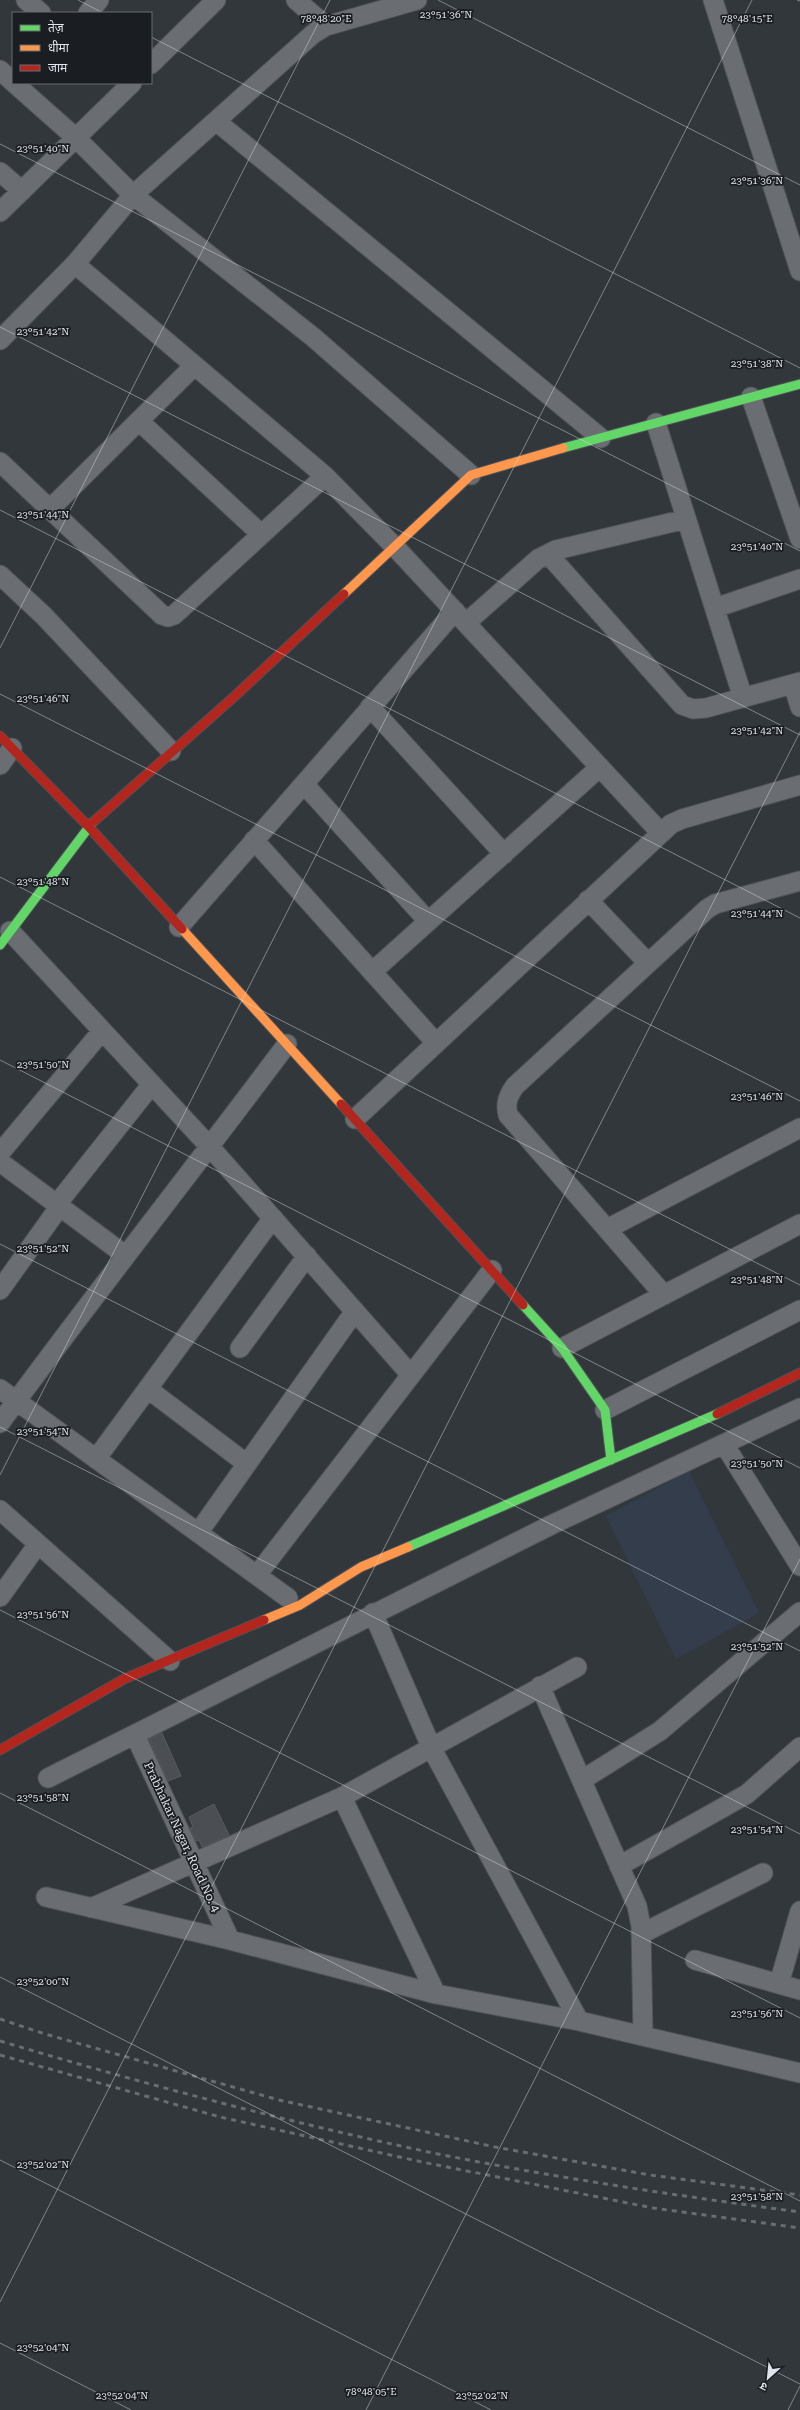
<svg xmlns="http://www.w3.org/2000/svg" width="800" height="2410" viewBox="0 0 800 2410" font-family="'Roboto Serif','Noto Sans Devanagari',serif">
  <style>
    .built { fill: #333d4b }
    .building { fill: #4b4e53; stroke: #575b5f }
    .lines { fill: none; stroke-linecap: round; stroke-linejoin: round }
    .street-casing { stroke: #4f5257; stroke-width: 21 }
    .fast-casing { stroke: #4f5257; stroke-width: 11 }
    .slow-casing { stroke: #4f5257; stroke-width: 11 }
    .jam-casing { stroke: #4f5257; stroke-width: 11 }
    .street { stroke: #6a6e72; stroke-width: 19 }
    .fast { stroke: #63d668; stroke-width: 9 }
    .slow { stroke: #ff974d; stroke-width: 9 }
    .jam { stroke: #b3261e; stroke-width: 9 }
    .rail { stroke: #686d70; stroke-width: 3; stroke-dasharray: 5 5; stroke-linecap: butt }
    .ticks { fill: none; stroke: #e0e5eb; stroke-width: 1; stroke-opacity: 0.45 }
    .labels { text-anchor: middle; stroke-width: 3.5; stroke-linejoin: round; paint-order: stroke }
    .street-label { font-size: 12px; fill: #e0e5eb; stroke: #1a1d21 }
    .ticks-label { font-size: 10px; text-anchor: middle; fill: #e0e5eb; stroke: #1a1d21; stroke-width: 3.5; stroke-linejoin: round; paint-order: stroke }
  </style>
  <rect width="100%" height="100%" fill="#32373c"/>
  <path class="built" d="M689,1471L759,1613L676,1659L606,1516Z"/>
  <path class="building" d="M162,1733L181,1776L168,1781L149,1739Z
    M214,1804L229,1835L202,1847L199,1840L196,1841L190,1828L193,1827L189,1817Z"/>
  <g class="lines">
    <g class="street-casing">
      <path id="street" d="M26,0L41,13
        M296,0L326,26
        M713,0L800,271
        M88,13L99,0
        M151,64L216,0
        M0,70L13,82
        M14,83L76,138L133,195L313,337L471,475
        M216,121L601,438
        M0,172L22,191
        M0,212L132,83
        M75,264L325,476L395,547L661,833
        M0,340L75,264L133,195L313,34L326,26L417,0
        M751,397L800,539
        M139,421L261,534
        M656,423L743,698
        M0,462L162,615L168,617L174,615L325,476
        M50,509L194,366
        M548,554L682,705L693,709L706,708L800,682
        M0,575L44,616L171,751
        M715,608L800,579
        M466,623L538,559L556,550L686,519
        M793,684L800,707
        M370,707L504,854
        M0,765L12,748
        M304,784L428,921
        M254,840L436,1043
        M588,900L648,963
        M179,927L455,611
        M10,931L210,1147L411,1375
        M372,972L600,767
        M355,1119L671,824L682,819L800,785
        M0,1153L102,1031
        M0,1162L125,1255
        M57,1204L152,1084
        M607,1229L800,1128
        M0,1290L60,1206
        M664,1295L508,1115C505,1103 508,1096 515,1086L707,909L715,904L800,881
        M240,1348L307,1256
        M562,1348L800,1224
        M0,1389L288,1598
        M148,1389L247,1464
        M605,1410L800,1310
        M0,1423C94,1295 192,1171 287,1044
        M724,1444L800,1566
        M96,1459L273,1218
        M0,1510L170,1661
        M198,1533L355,1311
        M257,1575L492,1270
        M0,1597L38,1544
        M373,1613L432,1749L579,2021
        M540,1686L637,1906L641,1926L643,2035
        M135,1735L230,1940
        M48,1778L551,1525L800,1408
        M582,1780L660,1731L800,1612
        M342,1797L436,1994
        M619,1866L747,1794L800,1747
        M46,1897L230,1940L436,1994L579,2021L800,2073
        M91,1908L342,1797L577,1667
        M641,1934L763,1873
        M695,1960L800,1990
        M779,1984L800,1911"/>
    </g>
    <g class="fast-casing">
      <path id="fast" d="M563,448L800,384
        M0,945L92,823
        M523,1305L562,1348L605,1410L611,1460
        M408,1547L717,1414"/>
    </g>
    <g class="slow-casing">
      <path id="slow" d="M344,594L471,475L563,448
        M182,929L341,1104
        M264,1620L300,1605L361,1567L408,1547"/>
    </g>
    <g class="jam-casing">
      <path id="jam" d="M0,736L88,826L182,929
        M92,823L236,695L344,594
        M341,1104L523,1305
        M717,1414L800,1373
        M0,1750L124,1679L264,1620"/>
    </g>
    <use href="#street" class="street"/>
    <use href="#fast" class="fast"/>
    <use href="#slow" class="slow"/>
    <use href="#jam" class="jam"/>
    <path class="rail" d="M0,2019L45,2034L279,2100L495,2147L650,2175L800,2195
      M0,2041C144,2084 291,2123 438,2154C558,2178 679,2196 800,2212
      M0,2055L220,2117L422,2162L653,2208L800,2228"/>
  </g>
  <path class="ticks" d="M78,0L103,13M438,0L800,185M797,0L800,1M151,37L800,368M0,144L800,551M0,327L800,735M0,510L800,918M0,648L330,0M0,694L800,1101M0,877L800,1285M0,1060L800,1468M0,1244L800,1651M0,1427L800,1834M0,1475L752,0M0,1610L800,2018M0,1793L800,2201M0,1977L800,2384M0,2160L491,2410M0,2302L800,732M0,2343L131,2410M366,2410L800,1559M788,2410L800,2386"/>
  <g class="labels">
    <g class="street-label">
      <text transform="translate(182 1837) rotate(65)" y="4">Prabhakar Nagar, Road No. 4</text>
    </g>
  </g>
  <g class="ticks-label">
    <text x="446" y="18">23°51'36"N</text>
    <text x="326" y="22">78°48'20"E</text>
    <text x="747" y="22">78°48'15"E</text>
    <text x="43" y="152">23°51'40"N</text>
    <text x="757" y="184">23°51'36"N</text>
    <text x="43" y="335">23°51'42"N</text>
    <text x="757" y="367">23°51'38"N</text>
    <text x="43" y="518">23°51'44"N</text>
    <text x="757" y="550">23°51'40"N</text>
    <text x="43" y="702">23°51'46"N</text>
    <text x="757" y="734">23°51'42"N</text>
    <text x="43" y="885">23°51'48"N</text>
    <text x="757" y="917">23°51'44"N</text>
    <text x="43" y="1068">23°51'50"N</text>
    <text x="757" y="1100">23°51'46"N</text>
    <text x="43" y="1252">23°51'52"N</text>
    <text x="757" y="1283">23°51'48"N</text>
    <text x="43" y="1435">23°51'54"N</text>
    <text x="757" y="1467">23°51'50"N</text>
    <text x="43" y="1618">23°51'56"N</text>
    <text x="757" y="1650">23°51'52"N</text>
    <text x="43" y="1801">23°51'58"N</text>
    <text x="757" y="1833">23°51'54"N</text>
    <text x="43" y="1985">23°52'00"N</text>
    <text x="757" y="2017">23°51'56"N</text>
    <text x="43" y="2168">23°52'02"N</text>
    <text x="757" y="2200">23°51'58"N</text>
    <text x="43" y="2351">23°52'04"N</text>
    <text x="371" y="2395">78°48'05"E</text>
    <text x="122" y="2399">23°52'04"N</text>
    <text x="482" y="2399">23°52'02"N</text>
  </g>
  <rect x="12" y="12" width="140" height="72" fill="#1a1d21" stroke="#696d72"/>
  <rect x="20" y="25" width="20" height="6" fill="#63d668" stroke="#696d72"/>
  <text x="48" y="32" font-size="12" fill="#e0e5eb">तेज़</text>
  <rect x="20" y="45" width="20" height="6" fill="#ff974d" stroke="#696d72"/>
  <text x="48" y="52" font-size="12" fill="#e0e5eb">धीमा</text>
  <rect x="20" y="65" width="20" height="6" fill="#b3261e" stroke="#696d72"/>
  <text x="48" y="72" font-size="12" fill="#e0e5eb">जाम</text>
  <g transform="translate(768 2378) rotate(207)" stroke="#1a1d21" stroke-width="3" paint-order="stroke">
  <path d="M0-3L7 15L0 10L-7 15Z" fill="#e0e5eb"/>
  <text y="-6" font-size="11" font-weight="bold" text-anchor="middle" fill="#e0e5eb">उ</text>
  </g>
</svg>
